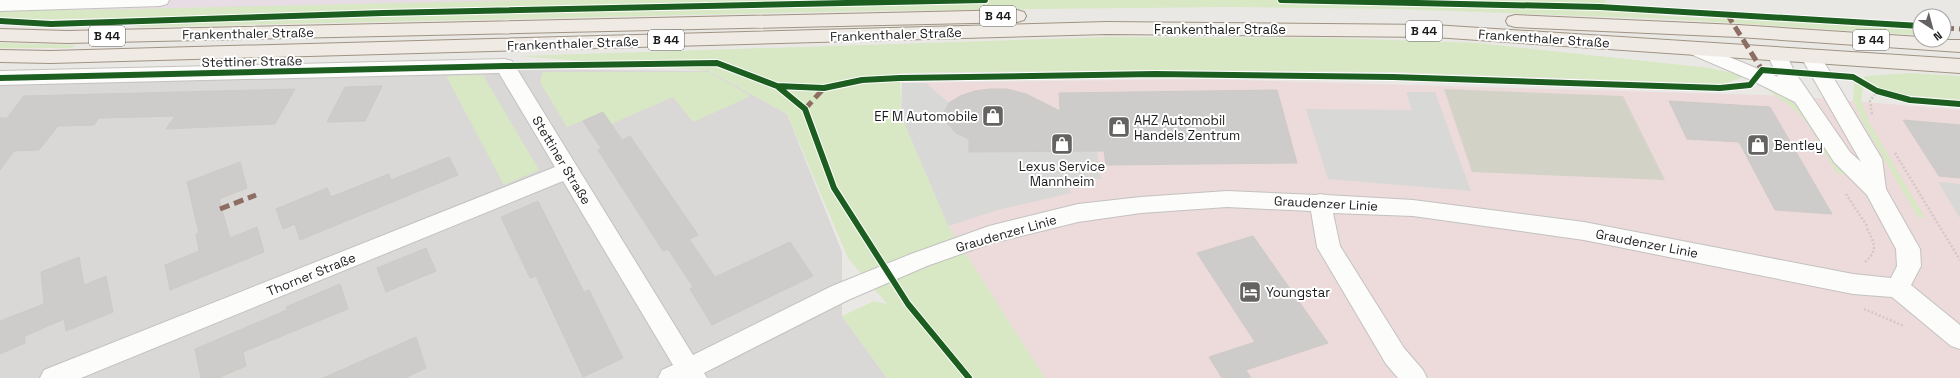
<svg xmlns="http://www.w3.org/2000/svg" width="1960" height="378" viewBox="0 0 1960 378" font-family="'Space Grotesk',sans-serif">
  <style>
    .residential { fill: #d9d8d6 }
    .commercial { fill: #ecdbda }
    .industrial { fill: #e8dde4 }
    .religious { fill: #d8d8d6 }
    .construction { fill: #d3d2c7 }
    .grass { fill: #d8e7c4 }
    .building { fill: #ceccca; stroke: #cdcac6 }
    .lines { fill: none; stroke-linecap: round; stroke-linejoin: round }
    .minor-casing { stroke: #c3c2c1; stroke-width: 2 }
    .major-casing { stroke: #9f9483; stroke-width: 2 }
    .path { stroke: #d5c7c5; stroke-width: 2.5; stroke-dasharray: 2 2; stroke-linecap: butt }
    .minor { fill: #fcfcfb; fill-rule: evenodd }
    .major { fill: #efeae3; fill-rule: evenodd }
    .quiet { stroke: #8d6e63; stroke-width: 5; stroke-dasharray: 10 5; stroke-linecap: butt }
    .cycleway-casing { stroke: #fff; stroke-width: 8 }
    .cycleway { stroke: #1b5e20; stroke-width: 6 }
    .labels { text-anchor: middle; stroke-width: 4; stroke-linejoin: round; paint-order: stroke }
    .shield { fill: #fff; stroke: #606060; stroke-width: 1 }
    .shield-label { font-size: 12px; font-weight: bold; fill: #1c1c1c }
    .street-label { font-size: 13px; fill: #1c1c1c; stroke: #fff }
    .poi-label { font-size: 13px; fill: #1c1c1c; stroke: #fff; text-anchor: start }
  </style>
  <rect width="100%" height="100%" fill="#eae8e5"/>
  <path class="residential" d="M501,69L709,71L787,114L842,252V316L887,378H0V81Z"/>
  <path class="commercial" d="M1205,79L1794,96L1960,110V378H1045L948,226L902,116V83Z"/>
  <path class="industrial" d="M0,0H627L0,14Z"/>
  <path class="religious" d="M902,83H926L949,103L944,112L946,122L956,133L969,139V152L1097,151L1101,179L1066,180L1071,193L998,210L948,226L901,116Z
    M1406,92H1435L1471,191L1328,179L1306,109L1412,110Z
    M1938,182L1960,184V218Z"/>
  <path class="construction" d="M1444,89L1623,96L1665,180L1472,172Z"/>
  <path class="grass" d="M530,0H1606L1605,2L1664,16L1793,22L1920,30V35L1668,19L1395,9L1228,7L869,11L140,27L115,18L0,20V10H88Z
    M1108,37L1333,38L1478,43L1710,68L1746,76L1723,84L1391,72L1154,70L900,73L901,116L948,226L1045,378H887L842,316L874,301L887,304L848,258L787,114L710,71L518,56Z
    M0,43L74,45L75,46L71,48H0Z
    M543,72H709L751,96L693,122L673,97L611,124L603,112L567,127L540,82Z
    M1910,73L1960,76V100L1905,95L1863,87L1861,100L1869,122L1925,218L1918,217L1862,121L1853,99L1854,83L1866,76Z
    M483,75L539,170L504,185L446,76Z
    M1762,83C1781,94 1799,105 1814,122C1827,138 1836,158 1846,175L1837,173L1807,123L1794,109L1765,88Z"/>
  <path class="building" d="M382,86L365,121L327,122L345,87Z
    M295,89L275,124L166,129L175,116L99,118L94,125L58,126L39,150L14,151L0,170V118H7L24,96Z
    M990,89H1007L1026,94L1060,111L1059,93L1277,90L1297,163L1106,165L1104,151L969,152V139L956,133L946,122L944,112L949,103L960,96L975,91Z
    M1669,101L1770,107L1832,214L1775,210L1739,142L1687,139Z
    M603,112L622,140L630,136L698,235L689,239L715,277L790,242L813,276L712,325L690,289L693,287L668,249L663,251L598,150L601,148L583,121Z
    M1903,120L1960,125V178L1939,176Z
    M449,157L458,175L300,240L295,224L283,229L276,209L327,188L331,197L389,174L391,180Z
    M240,162L247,188L219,199L230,238L257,227L264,252L170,290L165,265L199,251L196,234L199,233L187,182Z
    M538,201L584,292L589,290L623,358L583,377L536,276L530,278L501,217Z
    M1253,236L1328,343L1246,370L1251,378H1222L1209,357L1255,342L1197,253Z
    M426,248L436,271L386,292L377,268Z
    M79,257L84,285L106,276L113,312L66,331L64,319L25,336V343L0,354V321L44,304L41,272Z
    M340,284L348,309L243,352L246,366L218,378H201L195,349L268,318L287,310L286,307Z
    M416,337L426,368L405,378H323Z"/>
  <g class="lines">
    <g class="minor-casing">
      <path id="minor" d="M0,0H169L167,4L160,6L0,11Z
        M1695,43L1778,77L1767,54L1770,49L1777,48L1784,49L1794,71L1850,152L1861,162L1801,57L1804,52L1811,51L1818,52L1882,159L1886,189L1920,249L1921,266L1911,285L1960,325V349L1951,346L1892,297L1853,294L1584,240L1413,216L1333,213L1340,246L1404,348L1423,370L1427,378H1398L1386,364L1317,247L1311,211L1227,207L1141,213L1078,222L992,243L927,266L848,300L704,373L707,378H658L662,370L673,365L563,181L81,378H40L44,370L555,167L499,73L0,85V71L505,59L512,61L693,355L832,286L911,254L989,226L1078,204L1141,197L1227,191L1316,195L1320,194L1326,195L1413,200L1584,222L1853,274L1891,278L1897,266L1896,249L1867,195L1834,162L1795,102L1751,80L1688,53L1685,49L1688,45Z"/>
    </g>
    <g class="major-casing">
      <path id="major" d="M1017,10L1024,12L1026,16L1024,20L1017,22L67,43L0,41V29L67,31Z
        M1515,15L1738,25L1920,37V40H1960V52L1738,37L1515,27L1508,25L1506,21L1508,17Z
        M1107,22L1434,25L1960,59V73L1434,37L1107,34L51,63L0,62V50L51,51Z"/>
    </g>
    <path class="path" d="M1872,114L1870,101L1877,91
      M1895,153L1960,260
      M1846,194L1867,226
      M1865,262C1880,249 1873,242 1866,226
      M1864,309L1904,326"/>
    <use href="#minor" class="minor"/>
    <use href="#major" class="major"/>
    <path class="quiet" d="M1727,14L1762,70
      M1944,28L1960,29
      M805,109L824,88
      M220,209L256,195"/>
    <g class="cycleway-casing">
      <path id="cycleway" d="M1281,0L1600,7L1920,26
        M0,21L51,24L383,13L985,0
        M0,78L505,66L717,63L777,86L805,109L834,188L908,304L969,378
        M777,86L824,88L862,80L900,78L1155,74L1393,77L1720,88L1750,85L1762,70L1853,77L1877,91L1910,100L1960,104"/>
    </g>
    <use href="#cycleway" class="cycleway"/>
  </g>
  <defs>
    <g id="shop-square" transform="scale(1.15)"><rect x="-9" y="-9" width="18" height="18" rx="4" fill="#646362" stroke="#fff"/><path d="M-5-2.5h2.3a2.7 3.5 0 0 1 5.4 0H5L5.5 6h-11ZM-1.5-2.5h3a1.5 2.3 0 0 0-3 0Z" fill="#fff"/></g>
    <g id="hotel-square" transform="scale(1.15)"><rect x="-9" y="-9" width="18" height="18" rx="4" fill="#646362" stroke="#fff"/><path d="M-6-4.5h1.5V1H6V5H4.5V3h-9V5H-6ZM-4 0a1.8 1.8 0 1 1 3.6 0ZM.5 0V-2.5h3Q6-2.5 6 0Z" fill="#fff"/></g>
  </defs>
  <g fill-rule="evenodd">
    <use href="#shop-square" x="993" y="116"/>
    <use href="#shop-square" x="1119" y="127"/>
    <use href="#shop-square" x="1062" y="144"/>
    <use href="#shop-square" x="1758" y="145"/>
    <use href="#hotel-square" x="1250" y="292"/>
  </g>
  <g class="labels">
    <g class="shield">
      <rect x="980" y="6" width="36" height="20" rx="3"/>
      <rect x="1406" y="21" width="36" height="20" rx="3"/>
      <rect x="89" y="26" width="36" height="20" rx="3"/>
      <rect x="648" y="30" width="36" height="20" rx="3"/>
      <rect x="1853" y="30" width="36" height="20" rx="3"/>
    </g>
    <g class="shield-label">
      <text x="998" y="20">B 44</text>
      <text x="1424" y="35">B 44</text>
      <text x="107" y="40">B 44</text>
      <text x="666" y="44">B 44</text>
      <text x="1871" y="44">B 44</text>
    </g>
    <g class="street-label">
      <text x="1220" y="34">Frankenthaler Straße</text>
      <text transform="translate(248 33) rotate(-1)" y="5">Frankenthaler Straße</text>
      <text transform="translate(896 34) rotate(-2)" y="5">Frankenthaler Straße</text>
      <text transform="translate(1544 38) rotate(4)" y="5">Frankenthaler Straße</text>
      <text transform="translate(573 43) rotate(-2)" y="5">Frankenthaler Straße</text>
      <text transform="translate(252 61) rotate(-1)" y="5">Stettiner Straße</text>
      <text transform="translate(562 160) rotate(59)" y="5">Stettiner Straße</text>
      <text transform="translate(1326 203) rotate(3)" y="5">Graudenzer Linie</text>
      <text transform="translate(1006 233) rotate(-16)" y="5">Graudenzer Linie</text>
      <text transform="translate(1647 243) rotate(11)" y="5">Graudenzer Linie</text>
      <text transform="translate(311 274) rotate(-22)" y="5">Thorner Straße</text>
    </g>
    <g class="poi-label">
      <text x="978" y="121" text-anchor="end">EF M Automobile</text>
      <text x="1134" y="125">AHZ Automobil<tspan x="1134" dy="15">Handels Zentrum</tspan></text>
      <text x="1774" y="150">Bentley</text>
      <text x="1062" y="171" text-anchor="middle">Lexus Service<tspan x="1062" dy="15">Mannheim</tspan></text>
      <text x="1266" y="297">Youngstar</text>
    </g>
  </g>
  <g transform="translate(1932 28) rotate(144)"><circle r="19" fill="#ffffff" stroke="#a4a4a4"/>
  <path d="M0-3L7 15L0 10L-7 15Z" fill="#646362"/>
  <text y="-6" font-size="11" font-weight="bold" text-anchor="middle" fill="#1c1c1c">N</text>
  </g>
</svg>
